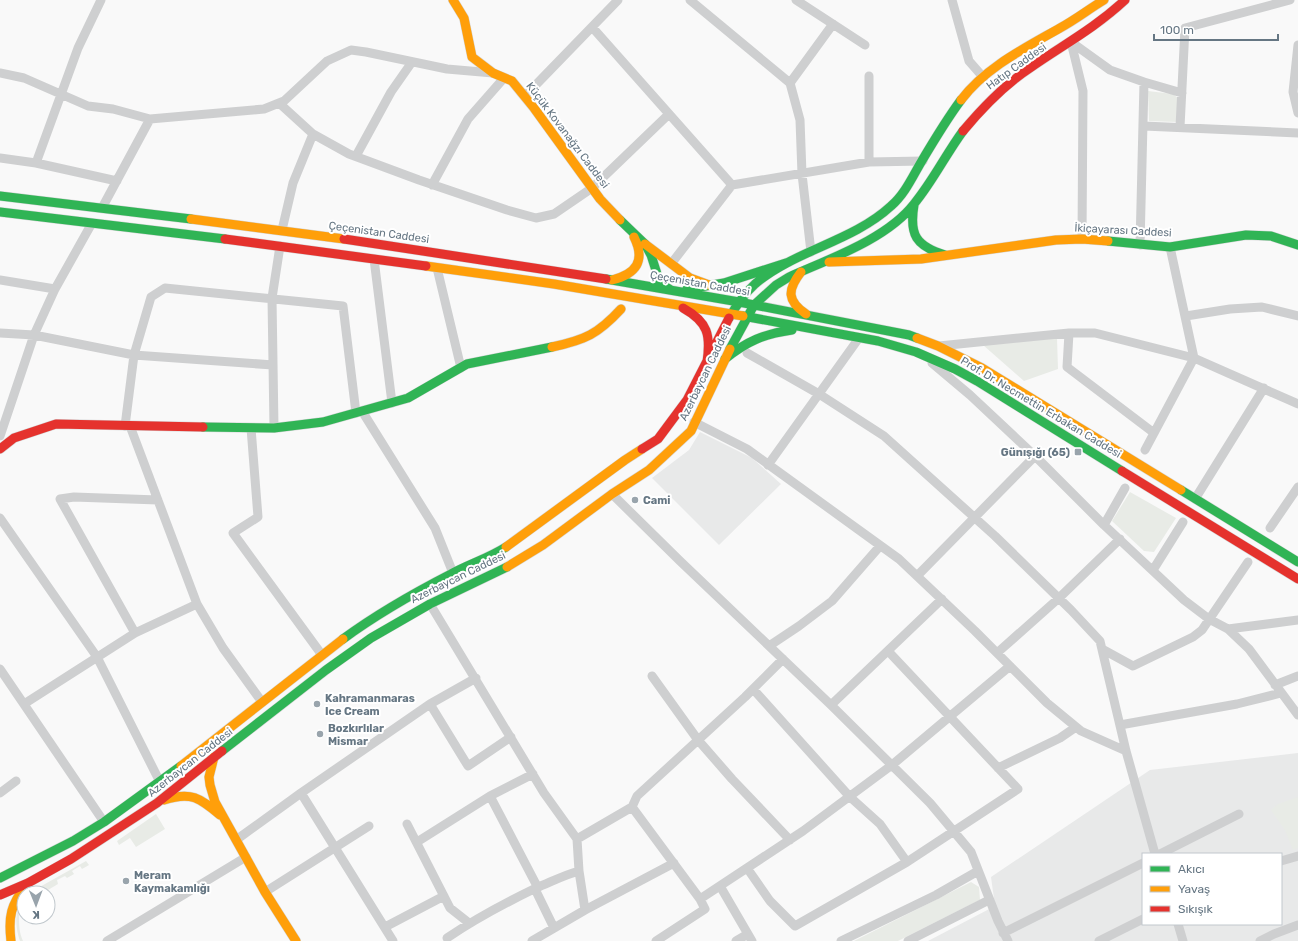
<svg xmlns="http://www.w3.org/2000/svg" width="1298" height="941" viewBox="0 0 1298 941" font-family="Rubik,sans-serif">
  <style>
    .built { fill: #e8e9e9; fill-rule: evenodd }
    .green { fill: #e8ebe6 }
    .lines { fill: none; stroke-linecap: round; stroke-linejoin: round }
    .fast-casing { stroke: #d5d6d7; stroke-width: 10 }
    .slow-casing { stroke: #d5d6d7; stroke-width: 10 }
    .jam-casing { stroke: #d5d6d7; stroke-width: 10 }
    .street { stroke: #cecfd0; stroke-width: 9 }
    .fast { stroke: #30b455; stroke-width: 9 }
    .slow { stroke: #ff9f0a; stroke-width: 9 }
    .jam { stroke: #e5322d; stroke-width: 9 }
    .poi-dot { fill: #99a4ac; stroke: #fff; stroke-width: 1.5 }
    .labels { text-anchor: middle; stroke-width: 4; stroke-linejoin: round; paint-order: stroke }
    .street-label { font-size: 11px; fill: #657683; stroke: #fff }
    .poi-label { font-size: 11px; font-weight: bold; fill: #657683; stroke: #fff; text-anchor: start }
  </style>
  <rect width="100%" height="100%" fill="#f9f9f9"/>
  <path class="built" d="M700,432L752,458L781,484L719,545L652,478L689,450Z
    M1298,753V941H928L995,906L991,877L1150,770ZM1143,854H1281V924H1143Z"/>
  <path class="green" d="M1148,91L1173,94L1178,98L1177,122L1149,121Z
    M1057,338L1058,369L1024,381L983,345Z
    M1130,492L1176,518L1154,552L1144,551L1112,521Z
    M1298,797V848L1293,850L1285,830L1271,810L1278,804Z
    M156,814L165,829L136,847L130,838L119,845L117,841Z
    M86,861L89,865L82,869L80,866L72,871L74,874L67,878L65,876L57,880L58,884L43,893H29Z
    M971,882L979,887L980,900L898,941H854Z
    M24,898V905L20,907L23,913L19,915C19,925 19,932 23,941H20C15,927 14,910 24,898Z"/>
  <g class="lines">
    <g class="fast-casing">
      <path id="fast" d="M0,196L191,219
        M914,205C909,235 916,246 945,255
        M0,212L225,239
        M620,220L645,244L651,255L659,280L663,285L671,290
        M1108,241L1170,247L1246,235L1271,236L1298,245
        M606,279L739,302L909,335L917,338
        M687,289L724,283L789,262
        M743,316L878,341L916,352L955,369L977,381L1122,471
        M729,318C736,306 744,294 755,284C795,250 852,242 891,206C904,195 912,178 920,164C933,142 946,120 961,100
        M730,349L754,305L776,285L789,277C829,259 887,239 914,204C933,181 946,154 963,131
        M725,359C747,341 764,334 792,330
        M203,427L274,428L323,422L408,398L467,364L552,347
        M1181,490L1298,562
        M343,639C377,614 414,593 451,574C469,564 489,558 506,547
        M222,751L326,670L371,638L430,604L507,567
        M0,878L73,841L104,822L181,766"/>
    </g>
    <g class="slow-casing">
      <path id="slow" d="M453,0L464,18L472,57L493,73L512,81L534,108L600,199L620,220
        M961,100C986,67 1025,48 1060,28C1075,20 1089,9 1104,0
        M191,219L344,239
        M645,244L690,278L709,285
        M829,262L921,259L1056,240L1082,239L1108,241
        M426,266L554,284L743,316
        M801,272C787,290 787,301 806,314
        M612,280C636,274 646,261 634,237
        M917,338L938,346L982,368L1181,490
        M552,347C585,340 598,334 621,309
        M506,547L625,460L642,449
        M507,567L543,545L612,494L649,470L691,431L730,349
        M214,757L209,777L210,785L215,802L265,892L296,941
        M181,766L343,639
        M164,800C191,791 200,798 220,815
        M11,941C8,916 11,905 26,885"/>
    </g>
    <g class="jam-casing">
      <path id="jam" d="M963,131C983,107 1004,85 1030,68C1063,45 1095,28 1125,0
        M225,239L426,266
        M344,239L606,279
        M683,308C708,322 711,335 707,362
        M0,449L14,438L56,424L203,427
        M642,449L658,439L687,400L729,318
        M1122,471L1298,579
        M0,895L28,883L71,859L157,803L222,751"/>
    </g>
    <path class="street" d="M690,0L790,83L800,120L802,174L811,252
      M796,0L865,45
      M952,0L969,61L983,77
      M592,27L732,185
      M1071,42L1083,91L1082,239
      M1071,42L1110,70L1144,82
      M1298,45L1293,92L1298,113
      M0,73L24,78L88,106L113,109L150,119L264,109L284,101L327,61L351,50L366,52L447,69L493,73
      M790,83L833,24
      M525,96L618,0
      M279,103L313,134L349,154L419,180L507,210L536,218L554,214L592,188L669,114
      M1144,126L1298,133
      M1180,127L1185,28L1290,0
      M356,156L391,92L412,62
      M0,158L36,163L117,181
      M869,162V76
      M36,163L78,48L101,0
      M432,185L468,119L504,78
      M102,208L150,119
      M282,230L293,183L313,134
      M1140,245L1144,82L1182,93
      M374,259L392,403
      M671,264L732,185L869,162L923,161
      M437,268L461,368
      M0,280L55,289
      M1186,316L1230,309L1262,307L1298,316
      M0,333L34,335L134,355L273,365
      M1069,333L1067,367L1154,433
      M939,346L1069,333H1095L1194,358L1298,404
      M747,353L819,394L884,436L995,536L1071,610L1100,641L1126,751L1155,854
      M932,363L970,395L1035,456L1104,525L1184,600L1209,619L1228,629L1249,649L1298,715
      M362,411L435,528L453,573
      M694,422L747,449L899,559L975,631L1047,703L1081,731L1126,751
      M125,426L134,355L151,297L165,288L343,306L356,413
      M130,426L197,604L223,648L262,702
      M251,428L258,517L233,533L322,655
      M274,428L272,298L280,246
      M0,436L34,335L55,289L92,223
      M1145,450L1194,358L1170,247
      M768,465L859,338
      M612,494L680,561L831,705L930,803L971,852L998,921L1008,941
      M1195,499L1264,388
      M0,518L97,657L160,782
      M1104,525L1125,488
      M1270,528L1298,487
      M1153,570L1183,522
      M917,576L1035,456
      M430,604L544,793L577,839L579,871L585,910
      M1228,629L1298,620
      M135,633L60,499L74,497L158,500
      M769,646L799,626L832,601L880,546
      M1102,649L1133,666L1193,637L1202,630L1248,562
      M997,653L1059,598L1120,539
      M0,669L104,822
      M652,676L698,740L732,779L790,840
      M476,678L430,704L468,766L511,737
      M1275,685L1298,676
      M753,689L850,797L880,824L907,862
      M24,704L135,633L197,604
      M831,705L942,599
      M1120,725L1237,704L1281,693
      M998,768L1060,738L1076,727
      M0,793L16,781
      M301,793L393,941
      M490,796L538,888
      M407,824L450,908L469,923
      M577,839L632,807
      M236,840L301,793L430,704
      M417,842L490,796L533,774
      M1160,854L1239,814
      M1281,861L1298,856
      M747,868L770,901L795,926L907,862L1018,789L888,651
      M720,886L752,941
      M535,889L554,928
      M265,892L369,826
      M700,899L803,831L892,765L1010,666
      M1178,924L1183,941
      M385,927L444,896
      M1003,933L1143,863
      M447,938C475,919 505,903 536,888C551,882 564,875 579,871
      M107,941L246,857
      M532,941L585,910L674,863
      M656,941L705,909L700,899L632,807L637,796L745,697L783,659
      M736,941L748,934
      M841,941L936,895L978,871
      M908,941L989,900
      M1099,941L1143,919
      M1260,941L1274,934L1298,925"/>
    <use href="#fast" class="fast"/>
    <use href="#slow" class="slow"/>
    <use href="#jam" class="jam"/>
  </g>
  <g class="poi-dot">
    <rect x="1074" y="448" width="8" height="8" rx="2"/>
    <circle cx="635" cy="500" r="4"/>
    <circle cx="317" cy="704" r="4"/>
    <circle cx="320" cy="734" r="4"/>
    <circle cx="126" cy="881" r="4"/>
  </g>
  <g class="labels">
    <g class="street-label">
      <text transform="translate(1016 66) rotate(-36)" y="4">Hatıp Caddesi</text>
      <text transform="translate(568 135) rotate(53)" y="4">Küçük Kovanağzı Caddesi</text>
      <text transform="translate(1123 230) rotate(3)" y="4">İkiçayarası Caddesi</text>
      <text transform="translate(379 232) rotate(8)" y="4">Çeçenistan Caddesi</text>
      <text transform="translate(700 283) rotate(10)" y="4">Çeçenistan Caddesi</text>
      <text transform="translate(705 373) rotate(-64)" y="4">Azerbaycan Caddesi</text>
      <text transform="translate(1041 407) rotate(31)" y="4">Prof. Dr. Necmettin Erbakan Caddesi</text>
      <text transform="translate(458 577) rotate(-26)" y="4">Azerbaycan Caddesi</text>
      <text transform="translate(190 762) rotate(-38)" y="4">Azerbaycan Caddesi</text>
    </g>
    <g class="poi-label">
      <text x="1070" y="456" text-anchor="end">Günışığı (65)</text>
      <text x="643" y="504">Cami</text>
      <text x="325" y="702">Kahramanmaras<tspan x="325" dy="13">Ice Cream</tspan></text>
      <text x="328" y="732">Bozkırlılar<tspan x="328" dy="13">Mismar</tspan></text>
      <text x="134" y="879">Meram<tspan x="134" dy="13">Kaymakamlığı</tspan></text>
    </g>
  </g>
  <rect x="1142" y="853" width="140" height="72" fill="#ffffff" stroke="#c1c8cd"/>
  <rect x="1150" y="866" width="20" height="6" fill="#30b455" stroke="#c1c8cd"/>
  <text x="1178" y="873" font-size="12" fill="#657683">Akıcı</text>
  <rect x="1150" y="886" width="20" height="6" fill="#ff9f0a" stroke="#c1c8cd"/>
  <text x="1178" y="893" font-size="12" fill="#657683">Yavaş</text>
  <rect x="1150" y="906" width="20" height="6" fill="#e5322d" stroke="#c1c8cd"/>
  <text x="1178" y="913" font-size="12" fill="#657683">Sıkışık</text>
  <g transform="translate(36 905) rotate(179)"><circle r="19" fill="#ffffff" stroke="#c1c8cd"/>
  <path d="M0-3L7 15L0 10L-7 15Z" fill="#99a4ac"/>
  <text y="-6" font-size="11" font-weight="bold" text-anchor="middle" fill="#657683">K</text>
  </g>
  <path d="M1154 34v6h124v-6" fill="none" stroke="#657683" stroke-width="2"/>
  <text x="1160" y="34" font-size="12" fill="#657683" stroke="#ffffff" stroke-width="3" paint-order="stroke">100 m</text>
</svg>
